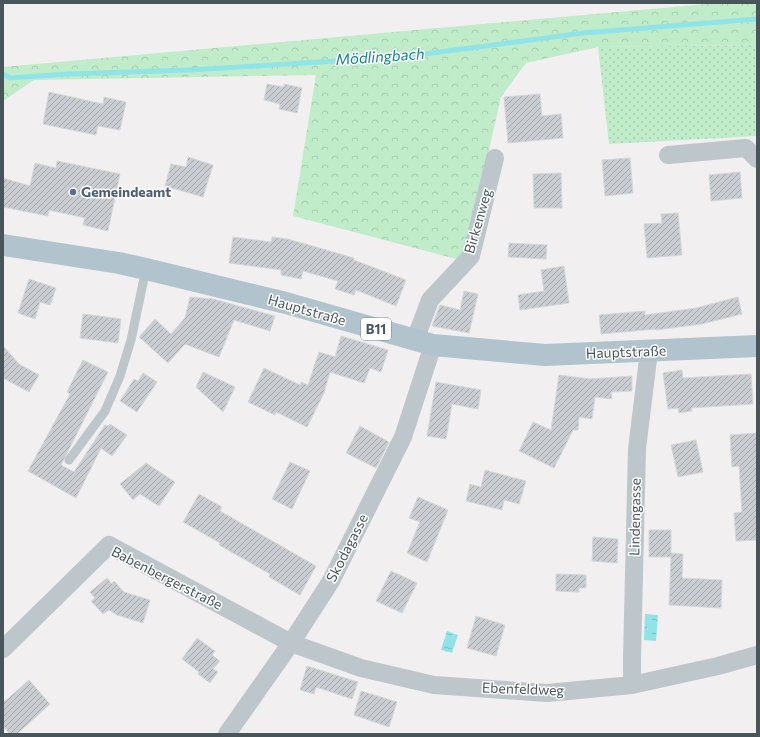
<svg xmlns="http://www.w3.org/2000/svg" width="760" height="737" viewBox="0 0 760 737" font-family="Commissioner,sans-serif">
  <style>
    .grass { fill: url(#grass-dots) }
    .forest { fill: url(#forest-crowns) }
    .water { fill: url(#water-ripples) }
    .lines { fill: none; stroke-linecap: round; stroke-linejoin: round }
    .stream { stroke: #90e4e7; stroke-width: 5 }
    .building { fill: url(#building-hatch); stroke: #d4d7da }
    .lane { stroke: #bcc6cb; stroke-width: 9 }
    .street { stroke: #bcc6cb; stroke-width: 18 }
    .primary { stroke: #b1c3cc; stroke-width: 22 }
    .service-dot { fill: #5c6f8a; stroke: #fff; stroke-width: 1.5 }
    .labels { text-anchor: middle; stroke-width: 3; stroke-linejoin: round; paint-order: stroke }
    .shield { fill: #fff; stroke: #7f898d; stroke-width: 1 }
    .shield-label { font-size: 13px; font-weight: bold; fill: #48565c }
    .service-label { font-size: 14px; font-weight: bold; fill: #4e5e75; stroke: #fff; text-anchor: start }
    .street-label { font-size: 14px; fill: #48565c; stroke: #fff }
    .water-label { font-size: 15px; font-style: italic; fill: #148185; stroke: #fff }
  </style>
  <defs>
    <pattern id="grass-dots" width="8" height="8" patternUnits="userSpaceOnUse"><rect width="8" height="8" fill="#c0ecca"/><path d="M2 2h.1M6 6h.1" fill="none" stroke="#a6ccb0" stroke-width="1.8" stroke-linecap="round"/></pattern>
    <pattern id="forest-crowns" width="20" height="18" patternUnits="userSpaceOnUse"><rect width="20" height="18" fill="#c0ecca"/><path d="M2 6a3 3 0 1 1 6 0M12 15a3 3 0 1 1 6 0" fill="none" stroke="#a6ccb0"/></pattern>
    <pattern id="water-ripples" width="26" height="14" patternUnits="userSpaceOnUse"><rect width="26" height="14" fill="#90e4e7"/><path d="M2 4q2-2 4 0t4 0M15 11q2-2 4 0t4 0" fill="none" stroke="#78bcbe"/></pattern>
    <pattern id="building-hatch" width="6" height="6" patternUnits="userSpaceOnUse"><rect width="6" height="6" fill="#c9cdd1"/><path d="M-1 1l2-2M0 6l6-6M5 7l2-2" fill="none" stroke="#a5a9ad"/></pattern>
  </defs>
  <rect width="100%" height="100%" fill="#f2eff0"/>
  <path class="grass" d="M757,45V136L609,144L598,47Z"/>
  <path class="forest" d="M718,3H757V45L598,47L526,63L501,97L464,261L293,216L316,75L34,80L3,101V67Z"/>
  <path class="water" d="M645,614L658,615L656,641L644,640Z
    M447,631L458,635L452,653L441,650Z"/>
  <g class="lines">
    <path class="stream" d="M3,74L10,78L68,74L190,70L402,57L583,33L757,19"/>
  </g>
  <path class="building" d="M267,84L284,87V84L302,88L297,113L279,109L280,104L264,100Z
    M49,92L103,104L104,97L126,102L120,130L98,126L96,135L43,124Z
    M540,94L542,116L561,114L563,138L508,143L504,97Z
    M188,157L213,165L203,197L165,186L171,164L186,167Z
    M630,158L633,193L605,196L602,160Z
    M57,161L120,174L108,231L83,225L85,218L49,210L48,216L3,207V178L30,186L35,163L56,168Z
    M740,172L742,198L711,201L709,175Z
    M561,173L562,208H534L533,174Z
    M678,213L682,255L647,258L644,224L662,223L661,214Z
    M233,237L271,242L272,237L288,239L354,258V260L406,280L396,306L356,290L354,295L335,289L338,281L303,271L301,279L281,275V270L229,263Z
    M509,243L547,245L546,259L508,257Z
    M564,266L569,303L520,310L518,295L544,291L541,270Z
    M29,279L56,288L50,305L40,302L35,319L18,313Z
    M464,291L478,294L469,333L432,326L440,305L460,310Z
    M190,297L213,299L275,316L270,331L234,320L219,357L185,344L168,363L139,337L155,319L171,334L185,318Z
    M738,297L742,314L702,324L656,330V329L601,334L599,315L645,311V315L696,308Z
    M83,314L121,319L118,343L80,338Z
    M341,336L388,350L381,372L370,368L364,383L330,372L324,393L307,427L276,412L275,415L248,402L264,368L300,385L301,382L308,385L319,352L335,357Z
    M3,346L19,364L39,375L29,392L3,378Z
    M83,360L108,372L61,465L74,472L105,425L108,426L110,424L127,435L112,456L101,448L76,498L28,471L70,394L67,392Z
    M682,370L683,378L751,374L753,404L691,408L692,411L679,413L678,408L668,409L663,373Z
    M203,372L235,387L223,412L196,387Z
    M143,373L157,382L137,412L120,401L134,379L138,381Z
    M559,375L590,379L632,376V391L611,392L612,399L595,397L592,419L579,417L578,430H573L554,468L519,451L533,422L551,430Z
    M436,382L481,390L478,409L452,404L446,439L427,436Z
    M360,426L389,442L376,468L346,453Z
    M757,433V540L736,541L734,513L742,512L739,466L732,467L730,435Z
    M696,440L703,472L678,477L671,445Z
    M290,462L310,471L292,509L272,499Z
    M146,463L175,482L159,506L140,494L133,500L120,484Z
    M485,470L526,481L519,504L504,500L502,510L466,501L470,484L481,487Z
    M199,494L222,507L220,511L316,566L300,595L269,577L270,574L219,545L220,543L183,522Z
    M418,497L448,510L427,562L407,553L420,522L409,518Z
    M649,530H671V553L683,554L682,578L722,580L721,608L669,605L671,557H649Z
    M593,537L618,539L617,563L592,561Z
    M391,571L417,583L402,613L376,601Z
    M556,574L586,575V588H579V592L556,591Z
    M107,578L112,584L114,581L124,592L150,600L143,623L117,615L109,610L103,614L91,601L95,598L90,592Z
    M476,616L505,625L496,656L467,648Z
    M197,638L215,651L212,655L220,661L213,669L218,672L210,683L198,674L199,672L182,659Z
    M307,666L358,682L352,699L316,687L314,694L300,690Z
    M29,680L50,704L17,734H10L3,726V703Z
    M361,691L397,702L389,727L354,715Z"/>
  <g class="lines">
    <path class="lane" d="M69,460L105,411L120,376L131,340L146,269"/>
    <path class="street" d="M668,155L746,148L757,159
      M415,340L430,300L471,256L495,158
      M3,649L109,545L291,643L361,668L434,685L547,693L632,685L718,666L757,655
      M632,685V658L637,449L649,351
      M227,734L291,643L331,581L403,437L433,345"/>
    <path class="primary" d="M3,245L119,263L146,269L286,303L433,345L545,355L757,346"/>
  </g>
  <circle class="service-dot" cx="73" cy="192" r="4"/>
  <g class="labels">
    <rect class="shield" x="361" y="318" width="30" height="22" rx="3"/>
    <g class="shield-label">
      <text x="376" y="334">B11</text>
    </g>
    <g class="service-label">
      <text x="81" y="197">Gemeindeamt</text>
    </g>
    <g class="street-label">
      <text transform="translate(478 221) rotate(-74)" y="5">Birkenweg</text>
      <text transform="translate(307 310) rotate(16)" y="5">Hauptstraße</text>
      <text transform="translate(626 352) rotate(-2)" y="5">Hauptstraße</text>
      <text transform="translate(635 517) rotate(-89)" y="5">Lindengasse</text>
      <text transform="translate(347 548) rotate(-63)" y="5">Skodagasse</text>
      <text transform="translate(167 578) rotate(27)" y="5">Babenbergerstraße</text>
      <text transform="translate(523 689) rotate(2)" y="5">Ebenfeldweg</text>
    </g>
    <g class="water-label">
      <text transform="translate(380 57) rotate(-4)" y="5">Mödlingbach</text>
    </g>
  </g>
  <rect width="760" height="737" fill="none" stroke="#48565c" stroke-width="8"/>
</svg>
